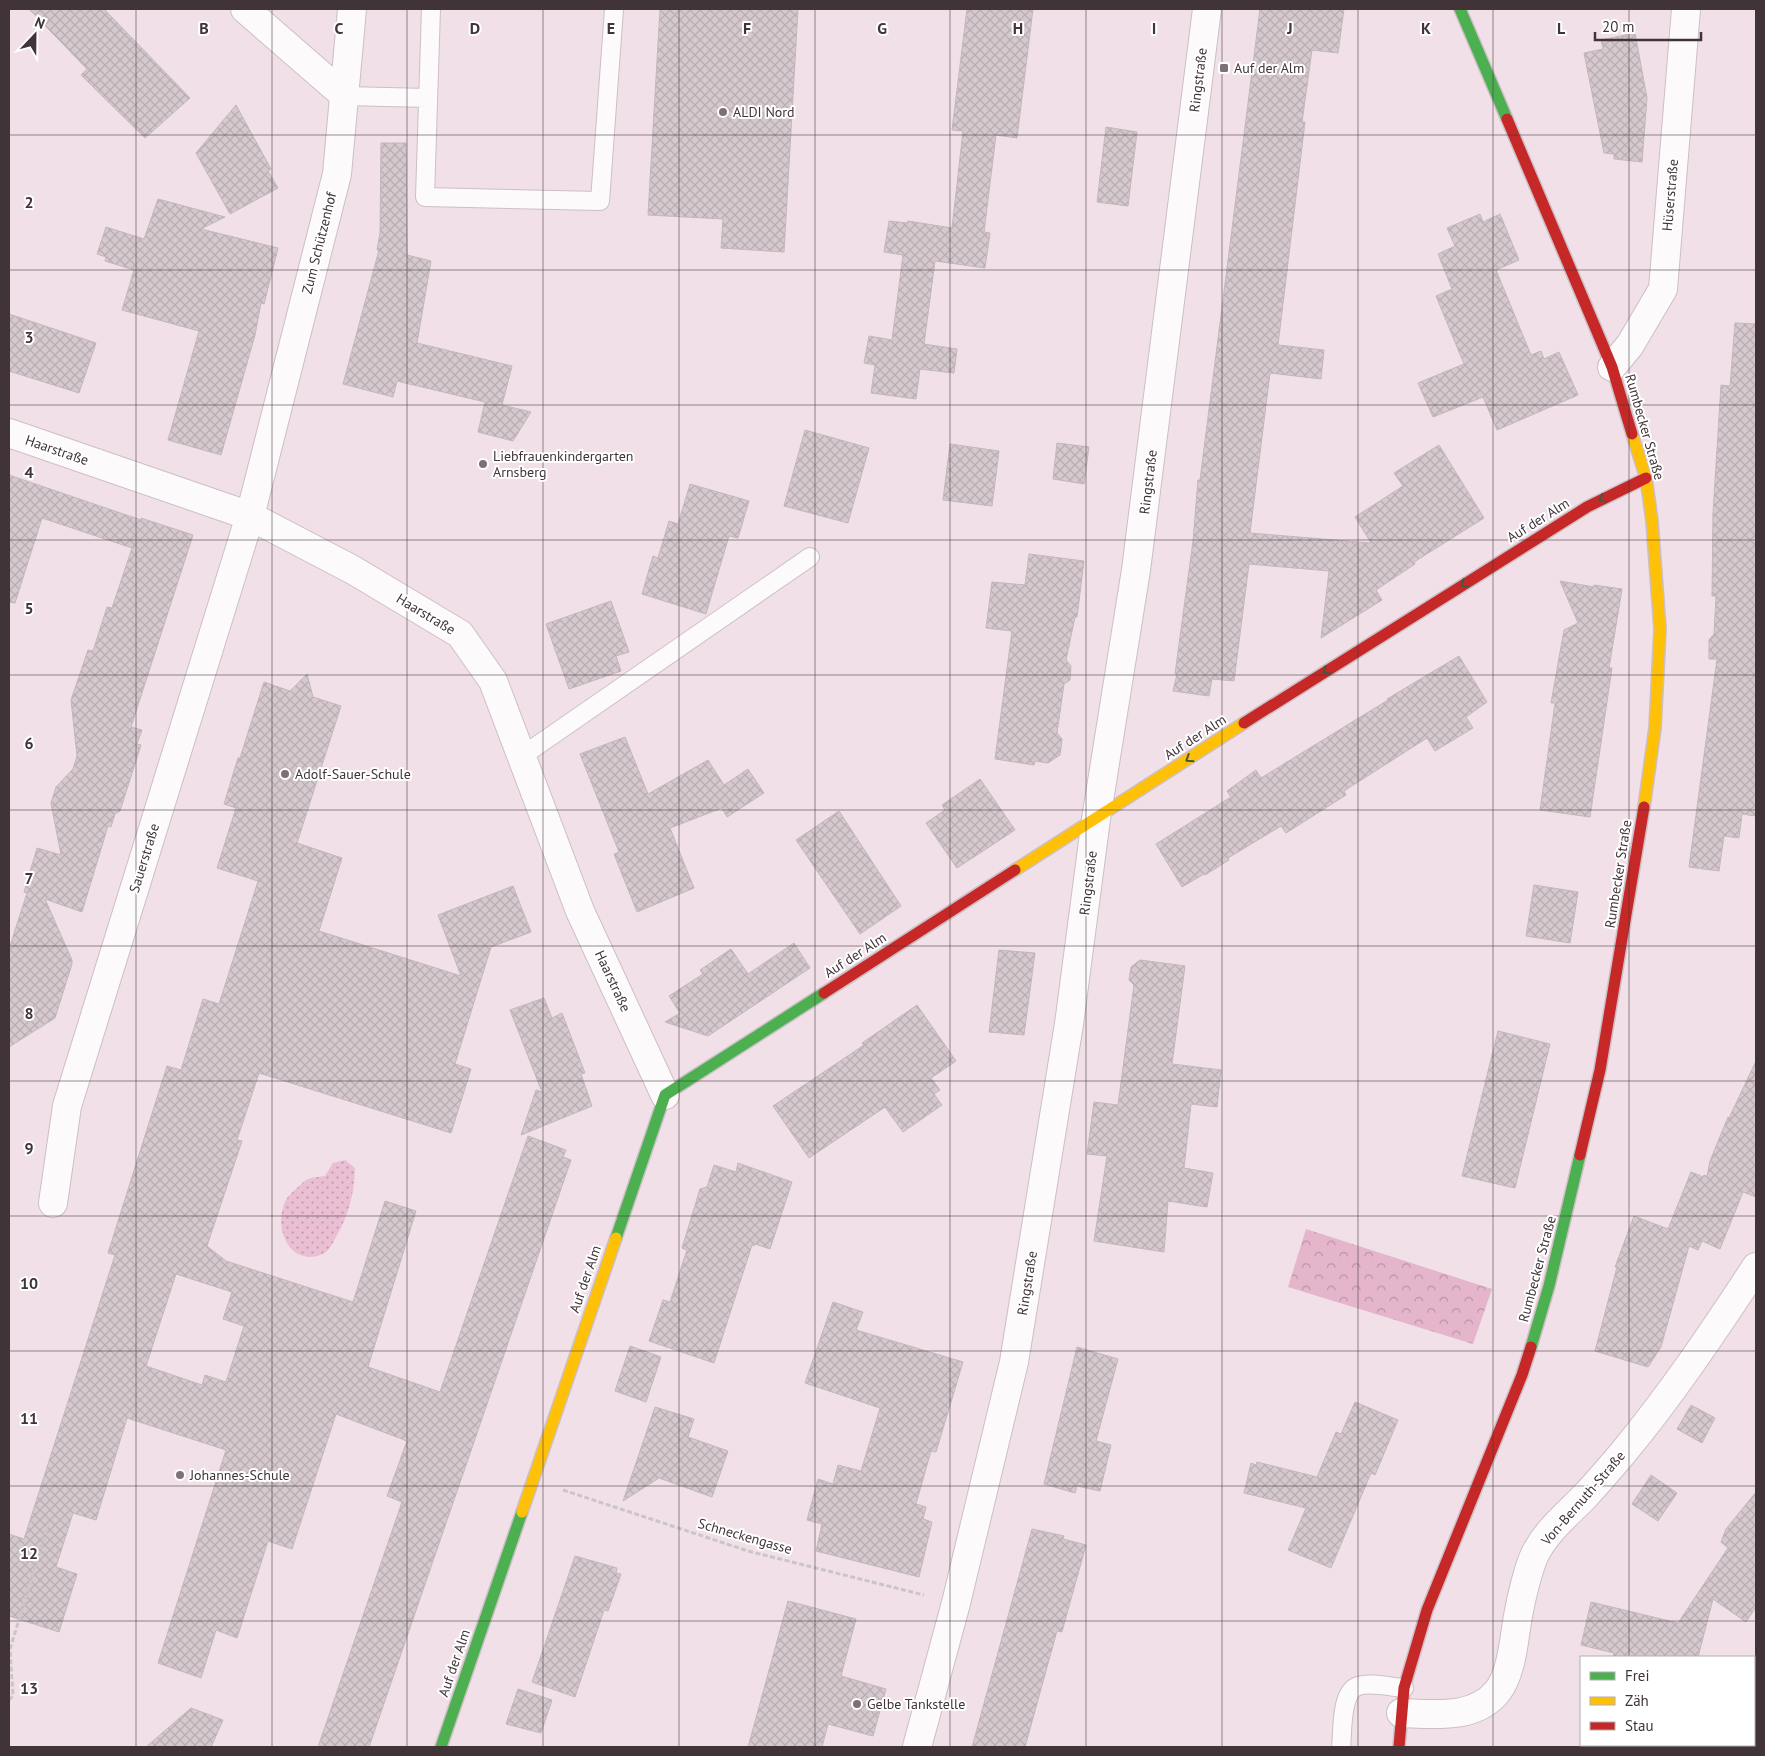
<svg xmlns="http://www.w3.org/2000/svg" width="1765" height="1756" viewBox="0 0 1765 1756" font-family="'PT Sans',sans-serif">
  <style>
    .forest { fill: url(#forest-crowns) }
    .park { fill: url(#park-dots) }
    .building { fill: url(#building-cross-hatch); stroke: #c3b6bc; fill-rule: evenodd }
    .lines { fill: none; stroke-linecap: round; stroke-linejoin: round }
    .lane-casing { stroke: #ccbfc5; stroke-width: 20 }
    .street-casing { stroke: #ccbfc5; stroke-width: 30 }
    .fast-casing { stroke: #ccbfc5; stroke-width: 14 }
    .slow-casing { stroke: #ccbfc5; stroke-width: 14 }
    .jam-casing { stroke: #ccbfc5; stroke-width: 14 }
    .path { stroke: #cbc5c7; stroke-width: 3; stroke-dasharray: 5 2.5; stroke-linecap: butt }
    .lane { stroke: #fdfafc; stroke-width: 18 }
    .street { stroke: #fdfafc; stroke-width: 28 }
    .fast { stroke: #4caf50; stroke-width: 11 }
    .slow { stroke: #ffc107; stroke-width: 11 }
    .jam { stroke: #c62828; stroke-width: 11 }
    .oneway { stroke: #445940 }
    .grid { fill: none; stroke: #403439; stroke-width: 1; stroke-opacity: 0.55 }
    .poi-dot { fill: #7e7076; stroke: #fff; stroke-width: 2 }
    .labels { text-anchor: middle; stroke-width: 4; stroke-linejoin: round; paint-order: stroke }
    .poi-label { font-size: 14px; fill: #403439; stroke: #fff; text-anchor: start }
    .street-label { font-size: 14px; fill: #403439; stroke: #fff }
    .grid-label { font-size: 16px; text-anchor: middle; font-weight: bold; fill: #403439; stroke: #fff; stroke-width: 4; stroke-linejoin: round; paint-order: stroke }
  </style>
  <defs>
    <pattern id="forest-crowns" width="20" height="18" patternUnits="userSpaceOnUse" patternTransform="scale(1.25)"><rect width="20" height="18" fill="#e4b5cb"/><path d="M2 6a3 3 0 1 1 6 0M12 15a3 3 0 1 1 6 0" fill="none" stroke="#ba94a6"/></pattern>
    <pattern id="park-dots" width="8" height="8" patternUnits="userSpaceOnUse" patternTransform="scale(1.25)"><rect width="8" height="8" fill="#eabed3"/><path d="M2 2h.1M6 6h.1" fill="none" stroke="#bf9bac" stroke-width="1.8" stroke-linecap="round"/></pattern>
    <pattern id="building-cross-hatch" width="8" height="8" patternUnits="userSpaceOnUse" patternTransform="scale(1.25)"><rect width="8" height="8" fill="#d5c9ce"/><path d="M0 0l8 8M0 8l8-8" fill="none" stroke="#b8adb2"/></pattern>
  </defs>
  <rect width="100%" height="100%" fill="#f1e0e8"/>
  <path class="forest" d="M1306,1229L1492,1289L1473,1344L1288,1287Z"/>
  <path class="park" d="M345,1160L355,1168C354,1194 349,1215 336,1237C334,1241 331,1247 328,1250C324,1254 317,1257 311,1257C283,1257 274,1220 287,1198C291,1193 301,1184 306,1180C311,1177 319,1177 325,1176L333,1163Z"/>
  <path class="building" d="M29,9H104L190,98L145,138L81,75L87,69Z
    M660,9H798L784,252L721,248L723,219L648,215Z
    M967,9H1033L1017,138L996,135L984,232L990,233L985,268L935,261L924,344L957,349L954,373L920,369L916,399L871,393L875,365L864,363L869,336L892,340L903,255L884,252L889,221L907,223L908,221L952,228L963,131L952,130Z
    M1260,9H1344L1338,53L1312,50L1302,122H1305L1278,345L1324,350L1321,379L1270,373L1250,533L1371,543L1355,517L1403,486L1394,473L1439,445L1484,518L1414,562L1415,564L1376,590L1382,600L1321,638L1329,571L1249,564L1234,681L1212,679L1209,696L1173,691L1177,674H1175L1193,541L1198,480H1200Z
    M1635,33L1647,98L1642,162L1614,159V154L1604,153L1584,53L1603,49L1601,40Z
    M236,105L271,169L268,171L278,188L230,214L196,153Z
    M1106,127L1137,132L1128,206L1097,202Z
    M381,143H406L407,255L431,261L417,343L512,366L502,405L531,412L513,441L478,432L485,402L397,381L393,397L343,384L379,250H377L380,233Z
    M158,199L225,217L201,229L278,248L264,304L261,303L255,335L221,455L168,440L199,331L122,310L134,270L105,261L106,257L97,254L106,227L144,239Z
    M1480,214L1483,222L1500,214L1519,260L1496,270L1531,355L1541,351L1544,359L1559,352L1578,395L1497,430L1483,397L1433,417L1418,383L1464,364L1436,296L1452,289L1438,254L1455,246L1447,228Z
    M9,314L96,343L79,393L9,371Z
    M1735,323L1756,324V816L1742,814L1739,838L1724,836L1719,871L1689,867L1717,659H1709V640L1714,634L1716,596H1712L1713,513L1721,385L1730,386Z
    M805,430L869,448L848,523L784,506Z
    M1057,443L1089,447L1084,484L1053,479Z
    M950,444L999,451L992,506L943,500Z
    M9,475L141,520V518L193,535L131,727L142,730L137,744L141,745L120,811L115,814L111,827L108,826L82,912L45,899L72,960V964L55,1018L9,1047V949L27,893L24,892L37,848L61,855L51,803L56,787L73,769L77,756L71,700L88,650L93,651L107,607L112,608L132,548L42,518L15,603L9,602Z
    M690,484L749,501L738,538L729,536L706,614L642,594L653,556L658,558L669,521L678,524Z
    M1029,554L1084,561L1077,617H1075L1066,660L1071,666L1070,680L1064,684L1057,733L1062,739L1060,755L1048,763L1035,761L1034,765L995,759L1012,631L986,628L992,582L1025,585Z
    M1560,581L1594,587V585L1622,589L1609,668H1612L1590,817L1540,810L1555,703H1551L1564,630L1578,623Z
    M611,601L629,652L616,656L621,671L569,689L546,624Z
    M1459,656L1487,702L1466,717L1473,728L1435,751L1427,738L1344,791L1346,795L1286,833L1281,826L1228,858L1229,860L1205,875L1204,874L1182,887L1156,844L1231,797L1227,791L1256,770L1261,778L1388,700L1387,699Z
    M307,674L313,697L341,706L297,843L342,858L319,931L461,976L438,915L513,886L531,932L491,947L455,1064L471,1069L451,1133L259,1073L237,1140L242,1141L207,1246L226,1261L353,1302L385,1201L416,1211L368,1367L440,1392L528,1136L566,1150L563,1157L571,1160L369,1747H318L402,1502L387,1496L407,1441L336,1414L292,1549L268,1541L237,1638L216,1630L201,1678L158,1663L226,1450L127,1418L96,1520L73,1513L56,1567L77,1574L59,1632L9,1616V1534L24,1539L115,1255L108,1253L167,1066L181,1070L203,999L219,1004L258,881L217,868L236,808L224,804L238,758H240L264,682L290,691ZM176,1274L232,1292L223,1319L244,1326L226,1382L205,1375L202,1385L146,1366Z
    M625,737L648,794L708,760L724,785L748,769L764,793L727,817L722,808L670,828L694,888L637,912L614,854L619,852L580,754Z
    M980,779L1015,830L957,868L926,823L945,810L942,805Z
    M839,811L901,906L860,934L796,840Z
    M1534,885L1578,892L1570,943L1526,936Z
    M794,943L810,968L708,1036L665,1022L680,1013L669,996L703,974L700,970L731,949L748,974Z
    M999,950L1035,953L1024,1035L989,1032Z
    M1140,960L1185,966L1172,1064L1221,1070L1217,1107L1191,1104L1184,1168L1213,1173L1207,1207L1168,1201L1164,1252L1094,1241L1107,1156L1087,1154L1094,1102L1118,1105L1134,985L1129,980L1131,967Z
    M544,998L552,1018L562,1013L585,1073L581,1074L592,1106L521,1135L536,1090L542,1092L510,1010Z
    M917,1005L956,1061L931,1078L940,1090L934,1094L942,1105L903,1132L885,1107L809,1158L773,1106L864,1045L862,1043Z
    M1498,1031L1550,1044L1515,1188L1462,1176Z
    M1756,1061V1197L1743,1192L1720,1249L1702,1241L1698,1250L1689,1246L1661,1347L1648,1367L1595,1351L1617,1267H1615L1634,1216L1668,1229L1691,1172L1703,1177L1704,1175L1707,1176L1710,1161L1728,1117L1729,1118Z
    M738,1163L792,1182L770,1249L755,1244L754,1246L752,1245L714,1363L649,1341L663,1300L670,1302L687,1250L682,1248L700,1189L707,1187L714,1165L736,1172Z
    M833,1302L863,1312L856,1330L963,1362L936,1452L931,1451L916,1504L926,1507L923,1519L932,1522L919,1577L816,1551L822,1524L807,1520L818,1479L833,1484L838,1465L861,1471L880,1408L805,1383Z
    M630,1346L661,1357L646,1402L615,1391Z
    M1077,1347L1118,1359L1096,1441L1111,1445L1100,1491L1077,1486L1075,1493L1044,1484Z
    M1355,1402L1398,1420L1375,1475L1371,1473L1331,1568L1288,1550L1306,1508L1244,1493L1251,1463L1256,1465L1257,1462L1317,1477L1336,1432L1341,1434Z
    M1691,1405L1715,1418L1702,1443L1677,1429Z
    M655,1407L694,1419L688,1437L728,1451L712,1497L659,1478L623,1501Z
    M1651,1475L1677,1493L1658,1521L1632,1504Z
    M1756,1492V1607L1746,1622L1713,1599L1698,1657H1613L1614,1653L1581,1645L1591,1602L1678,1623L1728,1548L1721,1542L1726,1529Z
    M1032,1529L1064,1536L1063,1539L1086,1545L1066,1617L1062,1632L1057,1631L1025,1747H972Z
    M575,1556L617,1568L616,1573L621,1574L608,1611L604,1610L575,1697L532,1682Z
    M788,1601L856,1619L841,1676L886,1689L873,1736L828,1724L822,1747H748Z
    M518,1689L552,1700L541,1733L506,1724Z
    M191,1708L223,1720L211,1747H146Z"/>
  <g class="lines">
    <g class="lane-casing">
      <path id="lane" d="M431,9L425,197L600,201L614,9
        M345,96L428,98
        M522,756L810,557
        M1341,1747C1343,1732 1340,1692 1358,1686C1371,1682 1391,1687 1404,1688"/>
    </g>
    <g class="street-casing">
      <path id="street" d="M245,9L345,96
        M1612,367L1630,345L1663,289L1686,9
        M9,433L250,516L353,570L460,634L493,681L580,911L665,1095
        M53,1203L67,1106L250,516L337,174L352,9
        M1401,1713C1433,1714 1474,1720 1497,1692C1512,1674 1514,1638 1518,1616C1521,1599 1528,1569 1535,1554C1547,1530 1569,1513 1587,1494C1599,1481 1610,1468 1622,1454C1671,1395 1714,1331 1756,1267
        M917,1747L956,1603L1014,1362L1069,1024L1096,819L1136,570L1207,9"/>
    </g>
    <g class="fast-casing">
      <path id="fast" d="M1460,9L1507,119
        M616,1238L665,1095L824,993
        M1531,1347L1549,1286L1580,1155
        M441,1747L522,1512"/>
    </g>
    <g class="slow-casing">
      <path id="slow" d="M1632,434L1646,478L1652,521L1660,629L1655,728L1644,807
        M1015,870L1244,723
        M522,1512L616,1238"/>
    </g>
    <g class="jam-casing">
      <path id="jam" d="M1507,119L1612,367L1632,434
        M1244,723L1587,507L1646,478
        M824,993L1015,870
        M1580,1155L1600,1070L1644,807
        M1399,1747L1404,1688L1427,1610L1522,1375L1531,1347"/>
    </g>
    <path class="path" d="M563,1490L748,1551L924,1595
      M9,1700L13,1696L10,1649L48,1525"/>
    <use href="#lane" class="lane"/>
    <use href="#street" class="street"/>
    <use href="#fast" class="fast"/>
    <use href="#slow" class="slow"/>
    <use href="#jam" class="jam"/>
  </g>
  <defs><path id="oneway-chevron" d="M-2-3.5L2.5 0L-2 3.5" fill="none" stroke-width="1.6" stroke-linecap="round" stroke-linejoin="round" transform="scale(1.25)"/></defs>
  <g class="oneway">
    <use href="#oneway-chevron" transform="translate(1602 499) rotate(154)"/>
    <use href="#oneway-chevron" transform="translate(1464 584) rotate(148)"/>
    <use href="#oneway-chevron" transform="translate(1326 671) rotate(148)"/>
    <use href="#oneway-chevron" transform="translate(1189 759) rotate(147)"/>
  </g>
  <path class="grid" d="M136,9V1747M272,9V1747M407,9V1747M543,9V1747M679,9V1747M815,9V1747M950,9V1747M1086,9V1747M1222,9V1747M1358,9V1747M1493,9V1747M1629,9V1657M9,135H1756M9,270H1756M9,405H1756M9,540H1756M9,675H1756M9,810H1756M9,946H1756M9,1081H1756M9,1216H1756M9,1351H1756M9,1486H1756M9,1621H1756M1629,1745V1747"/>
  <g class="poi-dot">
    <rect x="1219" y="63" width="10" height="10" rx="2.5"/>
    <circle cx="723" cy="112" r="5"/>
    <circle cx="483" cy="464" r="5"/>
    <circle cx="285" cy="774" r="5"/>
    <circle cx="180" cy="1475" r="5"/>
    <circle cx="857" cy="1704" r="5"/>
  </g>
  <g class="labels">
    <g class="poi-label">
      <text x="1234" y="73">Auf der Alm</text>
      <text x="733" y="117">ALDI Nord</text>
      <text x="493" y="461">Liebfrauenkindergarten<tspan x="493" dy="16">Arnsberg</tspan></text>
      <text x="295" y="779">Adolf-Sauer-Schule</text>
      <text x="190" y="1480">Johannes-Schule</text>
      <text x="867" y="1709">Gelbe Tankstelle</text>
    </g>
    <g class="street-label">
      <text transform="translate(1198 80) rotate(-83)" y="5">Ringstraße</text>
      <text transform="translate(1670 195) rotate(-85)" y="5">Hüserstraße</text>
      <text transform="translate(319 243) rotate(-76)" y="5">Zum Schützenhof</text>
      <text transform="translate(1645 427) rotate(74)" y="5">Rumbecker Straße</text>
      <text transform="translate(57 450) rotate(19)" y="5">Haarstraße</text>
      <text transform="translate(1148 482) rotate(-83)" y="5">Ringstraße</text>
      <text transform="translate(1538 520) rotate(-32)" y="5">Auf der Alm</text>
      <text transform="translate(426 614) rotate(31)" y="5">Haarstraße</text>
      <text transform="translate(1195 737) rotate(-33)" y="5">Auf der Alm</text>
      <text transform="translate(144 858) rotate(-73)" y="5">Sauerstraße</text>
      <text transform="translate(1618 874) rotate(-81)" y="5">Rumbecker Straße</text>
      <text transform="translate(1088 883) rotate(-83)" y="5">Ringstraße</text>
      <text transform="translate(855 955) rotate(-33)" y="5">Auf der Alm</text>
      <text transform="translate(613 981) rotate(65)" y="5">Haarstraße</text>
      <text transform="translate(1537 1269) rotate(-75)" y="5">Rumbecker Straße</text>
      <text transform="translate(585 1279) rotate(-71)" y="5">Auf der Alm</text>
      <text transform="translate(1027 1283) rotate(-81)" y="5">Ringstraße</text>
      <text transform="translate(1583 1498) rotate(-49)" y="5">Von-Bernuth-Straße</text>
      <text transform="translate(745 1536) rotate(16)" y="5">Schneckengasse</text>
      <text transform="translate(454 1663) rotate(-71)" y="5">Auf der Alm</text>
    </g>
  </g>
  <g class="grid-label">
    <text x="204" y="34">B</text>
    <text x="339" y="34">C</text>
    <text x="475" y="34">D</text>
    <text x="611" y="34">E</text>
    <text x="747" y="34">F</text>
    <text x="882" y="34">G</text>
    <text x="1018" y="34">H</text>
    <text x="1154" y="34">I</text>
    <text x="1290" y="34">J</text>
    <text x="1426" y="34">K</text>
    <text x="1561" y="34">L</text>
    <text x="29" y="208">2</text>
    <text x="29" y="343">3</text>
    <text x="29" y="478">4</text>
    <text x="29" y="614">5</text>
    <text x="29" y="749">6</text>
    <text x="29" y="884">7</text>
    <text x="29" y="1019">8</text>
    <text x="29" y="1154">9</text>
    <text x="29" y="1289">10</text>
    <text x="29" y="1424">11</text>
    <text x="29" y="1559">12</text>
    <text x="29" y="1694">13</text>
  </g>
  <rect width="1765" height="1756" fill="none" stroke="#403439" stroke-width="20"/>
  <rect x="1580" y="1656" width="175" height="90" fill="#ffffff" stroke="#b3aeb0"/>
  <rect x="1590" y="1672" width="25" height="8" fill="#4caf50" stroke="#b3aeb0"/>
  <text x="1625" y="1681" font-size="15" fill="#403439">Frei</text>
  <rect x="1590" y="1697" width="25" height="8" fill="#ffc107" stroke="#b3aeb0"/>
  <text x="1625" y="1706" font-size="15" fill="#403439">Zäh</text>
  <rect x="1590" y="1722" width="25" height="8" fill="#c62828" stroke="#b3aeb0"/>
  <text x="1625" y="1731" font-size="15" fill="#403439">Stau</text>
  <g transform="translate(35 35) rotate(22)" stroke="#ffffff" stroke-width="4" paint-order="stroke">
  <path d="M0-4L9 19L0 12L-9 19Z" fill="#403439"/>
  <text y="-8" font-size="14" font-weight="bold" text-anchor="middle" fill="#403439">N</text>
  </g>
  <path d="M1595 32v8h106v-8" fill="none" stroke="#403439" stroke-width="2.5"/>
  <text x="1602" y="32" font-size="15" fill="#403439" stroke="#ffffff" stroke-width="4" paint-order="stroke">20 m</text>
</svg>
